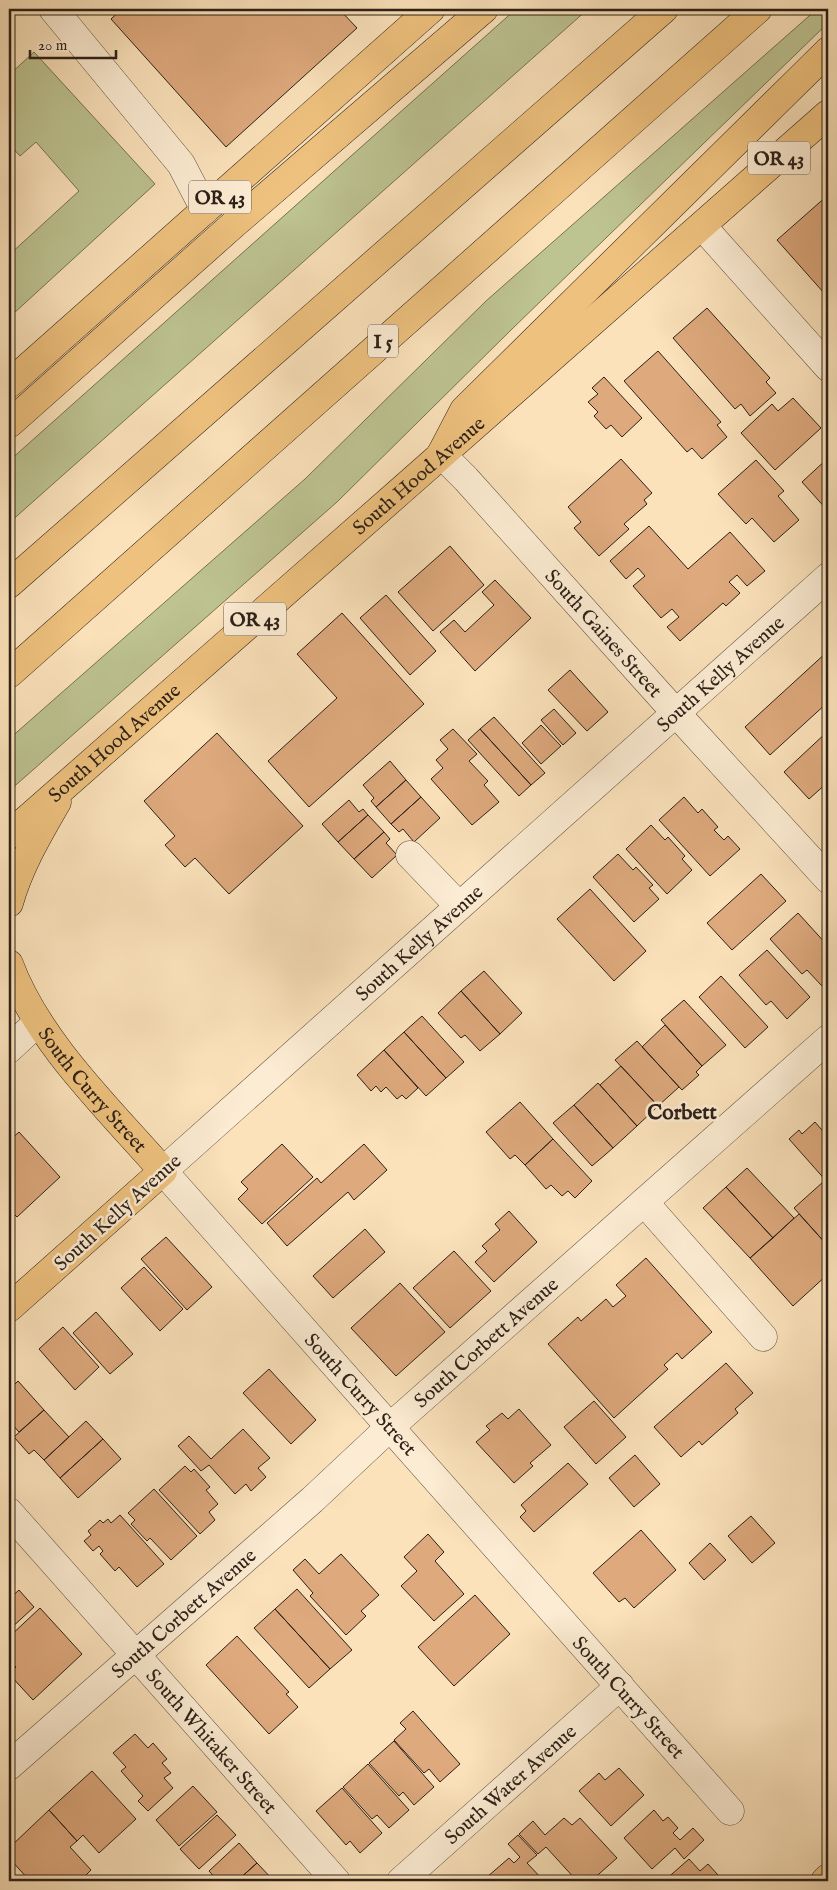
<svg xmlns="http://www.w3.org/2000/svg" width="837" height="1890" viewBox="0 0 837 1890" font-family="'IM FELL English',serif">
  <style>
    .green { fill: #bdc391; stroke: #747254 }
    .building { fill: #dda97d; stroke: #2c2018 }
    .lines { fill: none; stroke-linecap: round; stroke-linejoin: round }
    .minor-casing { stroke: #605041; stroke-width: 29 }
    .major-casing { stroke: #2c2018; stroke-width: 29 }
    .highway-casing { stroke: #2c2018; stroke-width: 29 }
    .minor { stroke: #fcecd3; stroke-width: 28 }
    .major { stroke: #eec17e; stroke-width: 28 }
    .highway { stroke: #eec17e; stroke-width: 28 }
    .labels { text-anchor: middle; stroke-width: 5; stroke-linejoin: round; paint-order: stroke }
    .shield { fill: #fcecd3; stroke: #6a5d50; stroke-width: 1 }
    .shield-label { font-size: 19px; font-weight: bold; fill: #2c2018 }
    .street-label { font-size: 20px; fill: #2c2018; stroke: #fcecd3 }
    .neighbourhood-label { font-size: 21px; font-weight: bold; fill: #2c2018; stroke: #fcecd3 }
  </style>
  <rect width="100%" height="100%" fill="#fbe2bb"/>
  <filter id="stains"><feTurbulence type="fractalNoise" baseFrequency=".004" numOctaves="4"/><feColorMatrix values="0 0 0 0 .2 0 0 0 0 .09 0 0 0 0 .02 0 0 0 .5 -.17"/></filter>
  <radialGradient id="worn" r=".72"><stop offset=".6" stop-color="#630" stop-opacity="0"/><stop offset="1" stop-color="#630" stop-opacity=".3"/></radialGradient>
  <path class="green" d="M516,9H588L9,523V461Z
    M817,9H828V23L512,329L337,502L9,791V739L305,479L486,301Z
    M34,52L155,184L13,314L9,310V255L79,191L36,142L20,156L9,144V75Z"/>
  <path class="building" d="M122,9H339L357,28L226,147L111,19Z
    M828,195V289L824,293L777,240Z
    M707,308L770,378L766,382L776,393L750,416L741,404L735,409L673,338Z
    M658,351L721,422L717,425L727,437L702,459L692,448L687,452L624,381Z
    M604,377L642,418L622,437L611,425L606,429L594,416L598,412L588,402L598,394L592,388Z
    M793,398L821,428L775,470L741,433L772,404L778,411Z
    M828,458V511L802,482Z
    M621,459L652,493L644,500L647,504L624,524L629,529L599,556L574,528L581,522L568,507Z
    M756,460L784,491L778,496L799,520L774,542L752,518L746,524L718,494Z
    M649,526L688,569L730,532L765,571L747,586L737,575L729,582L740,593L726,606L723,603L680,641L667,627L679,617L672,609L661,618L633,586L645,576L638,568L626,579L610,561Z
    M450,546L484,585L433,631L398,592Z
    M495,580L531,618L475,671L440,632L454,620L465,632L494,605L482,592Z
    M386,595L436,651L410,675L360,618Z
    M342,613L424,704L309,807L268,761L337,698L297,654Z
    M828,651V702L770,755L745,727Z
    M570,670L608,712L587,731L548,690Z
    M554,709L576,733L563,745L541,720Z
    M494,717L545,773L531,785L480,729Z
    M541,725L561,746L541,764L522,743Z
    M453,729L477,754L469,761L488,781L484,785L499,802L472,825L431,779L443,768L436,760L448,749L440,740Z
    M480,729L531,785L519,796L468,740Z
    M828,731V782L809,799L784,772Z
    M217,733L303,826L229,894L195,858L185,867L165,845L175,836L144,801Z
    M390,761L406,780L376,807L371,801L374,798L363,785Z
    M406,780L421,797L391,824L376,807Z
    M421,797L440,818L414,842L403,829L399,832L391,824Z
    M684,797L698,813L702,809L718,827L714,830L724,840L728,836L740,849L710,876L659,820Z
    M349,800L359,812L363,809L368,815L338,842L322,824Z
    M368,815L384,832L354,859L338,842Z
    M651,825L665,840L668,837L685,856L682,859L692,870L667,894L626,849Z
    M384,832L390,839L386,843L397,855L372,878L354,859Z
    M618,854L633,870L636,867L653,885L649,888L659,899L634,922L593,877Z
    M761,874L786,901L732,950L707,923Z
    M590,889L646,951L614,981L557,919Z
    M798,913L828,946V980L822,986L807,970L802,974L770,939Z
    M767,950L810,997L787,1019L771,1001L766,1005L739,975Z
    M484,971L522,1013L500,1034L461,991Z
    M721,976L768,1027L745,1048L699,997Z
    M461,991L500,1034L480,1051L465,1035L461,1038L438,1013Z
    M684,1000L726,1045L702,1066L661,1020Z
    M422,1016L464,1062L446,1078L404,1032Z
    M665,1025L702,1066L696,1072L699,1075L682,1090L642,1047Z
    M404,1032L446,1078L426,1096L384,1050Z
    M637,1041L679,1087L658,1106L615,1060Z
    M384,1050L418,1088L406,1099L402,1095L397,1099L386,1087L381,1092L376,1086L371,1091L357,1075Z
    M621,1066L658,1106L637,1126L600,1085Z
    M598,1083L637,1126L613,1148L574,1105Z
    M520,1102L553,1139L525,1165L515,1155L510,1159L486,1132Z
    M574,1105L613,1148L592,1166L553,1123Z
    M815,1122L828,1137V1183L789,1139L799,1130L802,1134Z
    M19,1132L60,1177L17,1217L11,1211L9,1214V1141Z
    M553,1139L592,1181L575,1198L568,1191L562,1196L551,1185L546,1189L525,1165Z
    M282,1144L313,1177L262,1224L238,1199L248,1189L241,1182Z
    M364,1144L387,1170L354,1200L348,1192L287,1246L267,1223L317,1178L321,1183Z
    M747,1168L794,1218L773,1238L726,1187Z
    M823,1182L828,1187V1246L794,1208Z
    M726,1187L773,1238L750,1258L703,1208Z
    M509,1211L537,1242L494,1282L475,1262L487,1251L482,1246L500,1230L495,1224Z
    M799,1214L828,1246V1274L793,1306L750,1258Z
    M365,1229L385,1252L333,1298L313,1276Z
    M166,1237L212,1287L187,1310L141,1259Z
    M454,1251L491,1291L450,1328L413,1288Z
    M646,1258L712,1332L682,1359L677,1353L664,1365L668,1369L614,1418L548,1344L578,1317L581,1321L606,1299L613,1307L626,1296L616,1285Z
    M144,1267L183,1309L160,1331L121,1288Z
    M400,1283L445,1332L396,1376L351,1328Z
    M96,1312L133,1354L110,1374L73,1333Z
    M63,1327L99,1367L75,1390L39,1349Z
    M726,1363L753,1393L735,1409L738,1413L702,1445L699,1441L681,1457L654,1427Z
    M269,1369L316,1420L291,1444L243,1393Z
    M18,1381L44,1410L19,1432L9,1421V1390Z
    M594,1401L626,1437L596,1464L564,1427Z
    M519,1409L551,1445L530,1463L533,1466L514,1483L476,1442L490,1430L486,1426L502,1413L508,1419Z
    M44,1410L69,1437L44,1460L34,1450L29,1454L14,1437Z
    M86,1421L103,1439L60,1478L44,1460Z
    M243,1429L270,1458L258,1468L266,1477L251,1491L246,1484L235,1494L209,1465L201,1471L178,1446L189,1436L211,1459Z
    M103,1439L121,1459L78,1498L60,1478Z
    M635,1455L660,1484L634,1507L609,1478Z
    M568,1463L588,1484L534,1532L520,1517L526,1511L521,1505Z
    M185,1466L191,1472L194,1469L210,1487L206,1490L218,1504L209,1512L215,1520L200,1534L159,1490Z
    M154,1489L197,1536L171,1560L150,1538L147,1541L131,1524L135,1520L128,1513Z
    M120,1515L164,1564L137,1587L119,1567L115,1571L100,1554L103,1551L99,1546L93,1551L84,1541L91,1535L88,1531L100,1520L103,1523L108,1519L111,1523Z
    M751,1516L775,1543L752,1563L728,1536Z
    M641,1530L676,1570L634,1608L625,1598L619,1602L593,1573Z
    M428,1534L444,1552L435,1561L464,1594L434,1621L401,1586L417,1571L404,1557Z
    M710,1543L726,1560L704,1580L689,1563Z
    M341,1554L379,1595L361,1611L366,1616L346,1635L310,1596L313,1593L293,1570L305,1559L319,1574Z
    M297,1589L352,1650L330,1669L275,1609Z
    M19,1590L34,1607L9,1630V1599Z
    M475,1595L510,1634L454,1686L418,1647Z
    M40,1608L82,1654L33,1700L9,1674L16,1667L14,1665L9,1669V1653L13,1650L9,1646V1637Z
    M275,1609L330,1669L309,1688L254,1628Z
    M237,1636L289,1692L286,1694L298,1707L269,1734L206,1665Z
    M413,1711L460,1764L440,1782L429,1769L424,1773L394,1740L406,1729L400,1723Z
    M135,1734L148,1748L153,1743L167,1759L162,1763L171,1773L164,1778L173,1788L148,1811L138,1801L143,1796L121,1771L126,1767L113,1753Z
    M394,1741L434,1787L414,1805L403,1792L399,1796L369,1763Z
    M368,1764L409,1810L389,1828L377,1815L372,1819L343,1787Z
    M619,1768L644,1795L611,1826L579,1791L599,1773L605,1780Z
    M92,1771L136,1819L99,1853L83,1835L77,1841L49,1810Z
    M193,1786L217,1812L179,1846L156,1820Z
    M342,1788L382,1833L360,1853L350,1841L346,1845L316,1811Z
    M49,1810L77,1841L70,1847L91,1870L83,1878L85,1881H30L9,1858V1848Z
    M654,1810L663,1821L668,1817L678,1828L673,1833L680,1840L693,1828L704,1840L684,1859L675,1848L652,1869L624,1838Z
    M217,1815L236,1835L199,1869L180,1849Z
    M564,1818L572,1825L580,1818L617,1858L591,1881H577L546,1847L538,1854L519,1834L533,1821L545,1835Z
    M518,1835L537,1855L527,1863L544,1881H491L487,1877L509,1858L514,1863L520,1857L508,1844Z
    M239,1843L257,1863L237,1881H218L209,1871Z
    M689,1859L700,1871L708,1864L718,1875L710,1881H664Z
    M257,1863L274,1881H237Z"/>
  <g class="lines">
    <g class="minor-casing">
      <g id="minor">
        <path d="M53,9L181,164L205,210"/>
        <path d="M702,226L828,367"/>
        <path id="s1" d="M441,454L466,479L675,712L828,879"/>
        <path d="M410,855L459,906"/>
        <path d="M9,1049L38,1022"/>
        <path d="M644,1202L763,1337"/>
        <path id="s2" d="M9,1512L336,1881"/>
        <path id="s3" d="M9,1766L312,1500L390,1427L828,1039"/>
        <path id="s4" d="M730,1811L163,1171L828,577"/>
        <path id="s5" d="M401,1881L620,1686"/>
      </g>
    </g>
    <g class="major-casing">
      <g id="major">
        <path d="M9,384L431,9"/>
        <path id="s6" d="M9,835C281,594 557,356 828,114"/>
        <path d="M9,903C19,867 38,835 57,802"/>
        <path id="s7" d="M9,964C38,1042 109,1109 163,1171L9,1308"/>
        <path d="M825,1881L828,1878"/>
      </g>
    </g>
    <g class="highway-casing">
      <path id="highway" d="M9,424L233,225L484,9
        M441,454L464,410L828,51
        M9,584L664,9
        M9,674L758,9"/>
    </g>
    <use href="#minor" class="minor"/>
    <use href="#major" class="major"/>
    <use href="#highway" class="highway"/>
  </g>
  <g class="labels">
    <g class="shield">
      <rect x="748" y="141.5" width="62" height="33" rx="4"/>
      <rect x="189" y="180.5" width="62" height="33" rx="4"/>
      <rect x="368" y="324.5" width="30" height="33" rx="4"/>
      <rect x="224" y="602.5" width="62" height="33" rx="4"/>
    </g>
    <g class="shield-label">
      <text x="779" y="165">OR 43</text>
      <text x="220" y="204">OR 43</text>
      <text x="383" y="348">I 5</text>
      <text x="255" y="626">OR 43</text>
    </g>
    <g class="street-label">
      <text dy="7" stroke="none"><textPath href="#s6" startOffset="545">South Hood Avenue</textPath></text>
      <text dy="7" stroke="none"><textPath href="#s1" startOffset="242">South Gaines Street</textPath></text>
      <text dy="7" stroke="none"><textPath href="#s4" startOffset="1602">South Kelly Avenue</textPath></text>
      <text dy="7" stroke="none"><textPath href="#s6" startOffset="140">South Hood Avenue</textPath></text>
      <text dy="7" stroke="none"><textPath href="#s4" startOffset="1198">South Kelly Avenue</textPath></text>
      <text dy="7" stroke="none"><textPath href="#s7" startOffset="152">South Curry Street</textPath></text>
      <text transform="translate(117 1212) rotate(-42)" y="7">South Kelly Avenue</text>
      <text dy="7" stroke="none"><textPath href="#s3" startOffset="638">South Corbett Avenue</textPath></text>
      <text transform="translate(361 1394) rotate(48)" y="7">South Curry Street</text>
      <text dy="7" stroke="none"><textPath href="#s3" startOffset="232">South Corbett Avenue</textPath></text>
      <text transform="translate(629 1697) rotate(48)" y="7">South Curry Street</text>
      <text dy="7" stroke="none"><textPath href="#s2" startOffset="306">South Whitaker Street</textPath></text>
      <text dy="7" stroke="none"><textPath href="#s5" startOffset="146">South Water Avenue</textPath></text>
    </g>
    <g class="neighbourhood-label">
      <text x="682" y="1119">Corbett</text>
    </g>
  </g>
  <rect width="837" height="1890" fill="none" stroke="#fbe2bb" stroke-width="30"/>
  <rect x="10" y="10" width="817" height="1870" fill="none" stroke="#2c2018" stroke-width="2.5"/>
  <rect x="15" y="15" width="807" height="1860" fill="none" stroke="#2c2018"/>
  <path d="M30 50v8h86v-8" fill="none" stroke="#2c2018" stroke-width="2.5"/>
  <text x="38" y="50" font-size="15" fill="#2c2018" stroke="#fcecd3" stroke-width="4" paint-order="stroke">20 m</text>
  <rect width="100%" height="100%" filter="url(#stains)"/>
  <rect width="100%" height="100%" fill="url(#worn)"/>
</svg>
